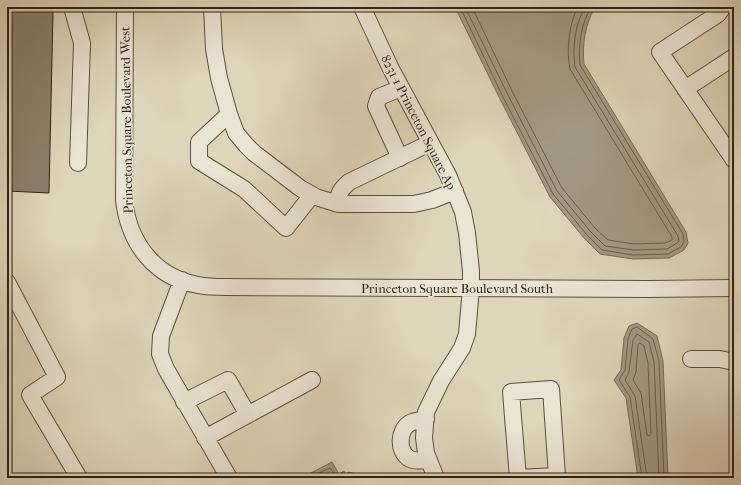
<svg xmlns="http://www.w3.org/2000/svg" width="741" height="485" viewBox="0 0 741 485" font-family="'IM FELL French Canon',serif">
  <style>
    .water { fill: #a39882; stroke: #756856 }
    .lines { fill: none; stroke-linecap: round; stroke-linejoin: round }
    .shore { stroke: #695c4b; stroke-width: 1 }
    .building { fill: #8b7f6a; stroke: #2f2114 }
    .minor-casing { stroke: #5b4e3e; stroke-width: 18 }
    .minor { stroke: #eae4d2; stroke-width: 16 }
    .labels { text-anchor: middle; stroke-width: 3; stroke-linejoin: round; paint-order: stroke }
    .street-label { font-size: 13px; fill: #2f2114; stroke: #eae4d2 }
  </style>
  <rect width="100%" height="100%" fill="#dfd5ba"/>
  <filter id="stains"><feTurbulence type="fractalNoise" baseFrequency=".005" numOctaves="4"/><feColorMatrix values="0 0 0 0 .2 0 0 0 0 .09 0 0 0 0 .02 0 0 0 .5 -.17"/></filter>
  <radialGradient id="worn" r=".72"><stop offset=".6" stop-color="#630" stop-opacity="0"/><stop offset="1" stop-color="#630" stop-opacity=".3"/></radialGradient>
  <path class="water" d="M455,7H595C585,25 582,44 584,64L686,232L688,243L684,250L669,258L633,259L600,254L584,238L550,197L500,99Z
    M637,323L657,336L663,361L668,478H638L626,398L614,380L621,370L624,338L629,326Z
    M332,462L339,474L344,471L345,474L349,472L355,474L357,478H313L311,473Z"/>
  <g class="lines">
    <path class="shore" d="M460,7L503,97L553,194L587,235L602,250L633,255L668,254L681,247L684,242L683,234L580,65C578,46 581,24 591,7
      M465,7L508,95L557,191L591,232L605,246L634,250L667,249L677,243L679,241L678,236L575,67C572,48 575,24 585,7
      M472,7L513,93L562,188L595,228L608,240L634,244L665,243L672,240V237L570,69C566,51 569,23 578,7
      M640,343L644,346L648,363L651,434L649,436L647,435L641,393L633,380L636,372L638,345Z
      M316,478L317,474L330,468L337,477L346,478L350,477L353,478
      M642,478L630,397L619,380L625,370L628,339L632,329L637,327L653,339L659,361L664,478
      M647,478L635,396L625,380L629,372L633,340L637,334L649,342L654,362L659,478"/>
  </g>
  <path class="building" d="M7,9L53,11L49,193L7,191Z"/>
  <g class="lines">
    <g class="minor-casing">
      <path id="minor" d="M72,7L82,43L78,163
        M125,7L124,200C129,243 154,277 198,285C207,287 217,287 226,287L648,289L734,288
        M212,7L214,49L219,78L229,114L236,133L246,145L254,153L300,188L316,197L338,204H414L432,200L455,191
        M362,7L390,67L448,175L463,212L467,233L471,271V288L467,334L462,348L441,381L426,412L424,438L426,453L436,478
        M723,7L718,14L660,52L734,160
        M685,89L734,57
        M229,114L199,142V161L244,189L286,228L312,195
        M400,158L376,106L379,97L401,88
        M338,204C338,193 341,189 349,182L430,143
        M182,280L161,336L160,354L166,369L229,478
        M7,282L57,377L30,395L79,478
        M691,359H720L734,362
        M551,389L557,476L518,478L511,392Z
        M184,402L228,380L248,415
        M426,419C421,420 414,421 410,423C398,430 397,452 410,459C416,462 422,460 429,460
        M205,438L312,380"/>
    </g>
    <use href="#minor" class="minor"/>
  </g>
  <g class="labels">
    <g class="street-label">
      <text transform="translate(126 120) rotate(-91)" y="5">Princeton Square Boulevard West</text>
      <text transform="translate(419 122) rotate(63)" y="5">8231-1 Princeton Square Ap</text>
      <text x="457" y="293">Princeton Square Boulevard South</text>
    </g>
  </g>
  <rect width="741" height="485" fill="none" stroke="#dfd5ba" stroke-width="24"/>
  <rect x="8" y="8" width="725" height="469" fill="none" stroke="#2f2114" stroke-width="2"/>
  <rect x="12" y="12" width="717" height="461" fill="none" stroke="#2f2114"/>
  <rect width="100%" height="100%" filter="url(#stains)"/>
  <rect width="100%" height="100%" fill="url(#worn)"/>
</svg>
